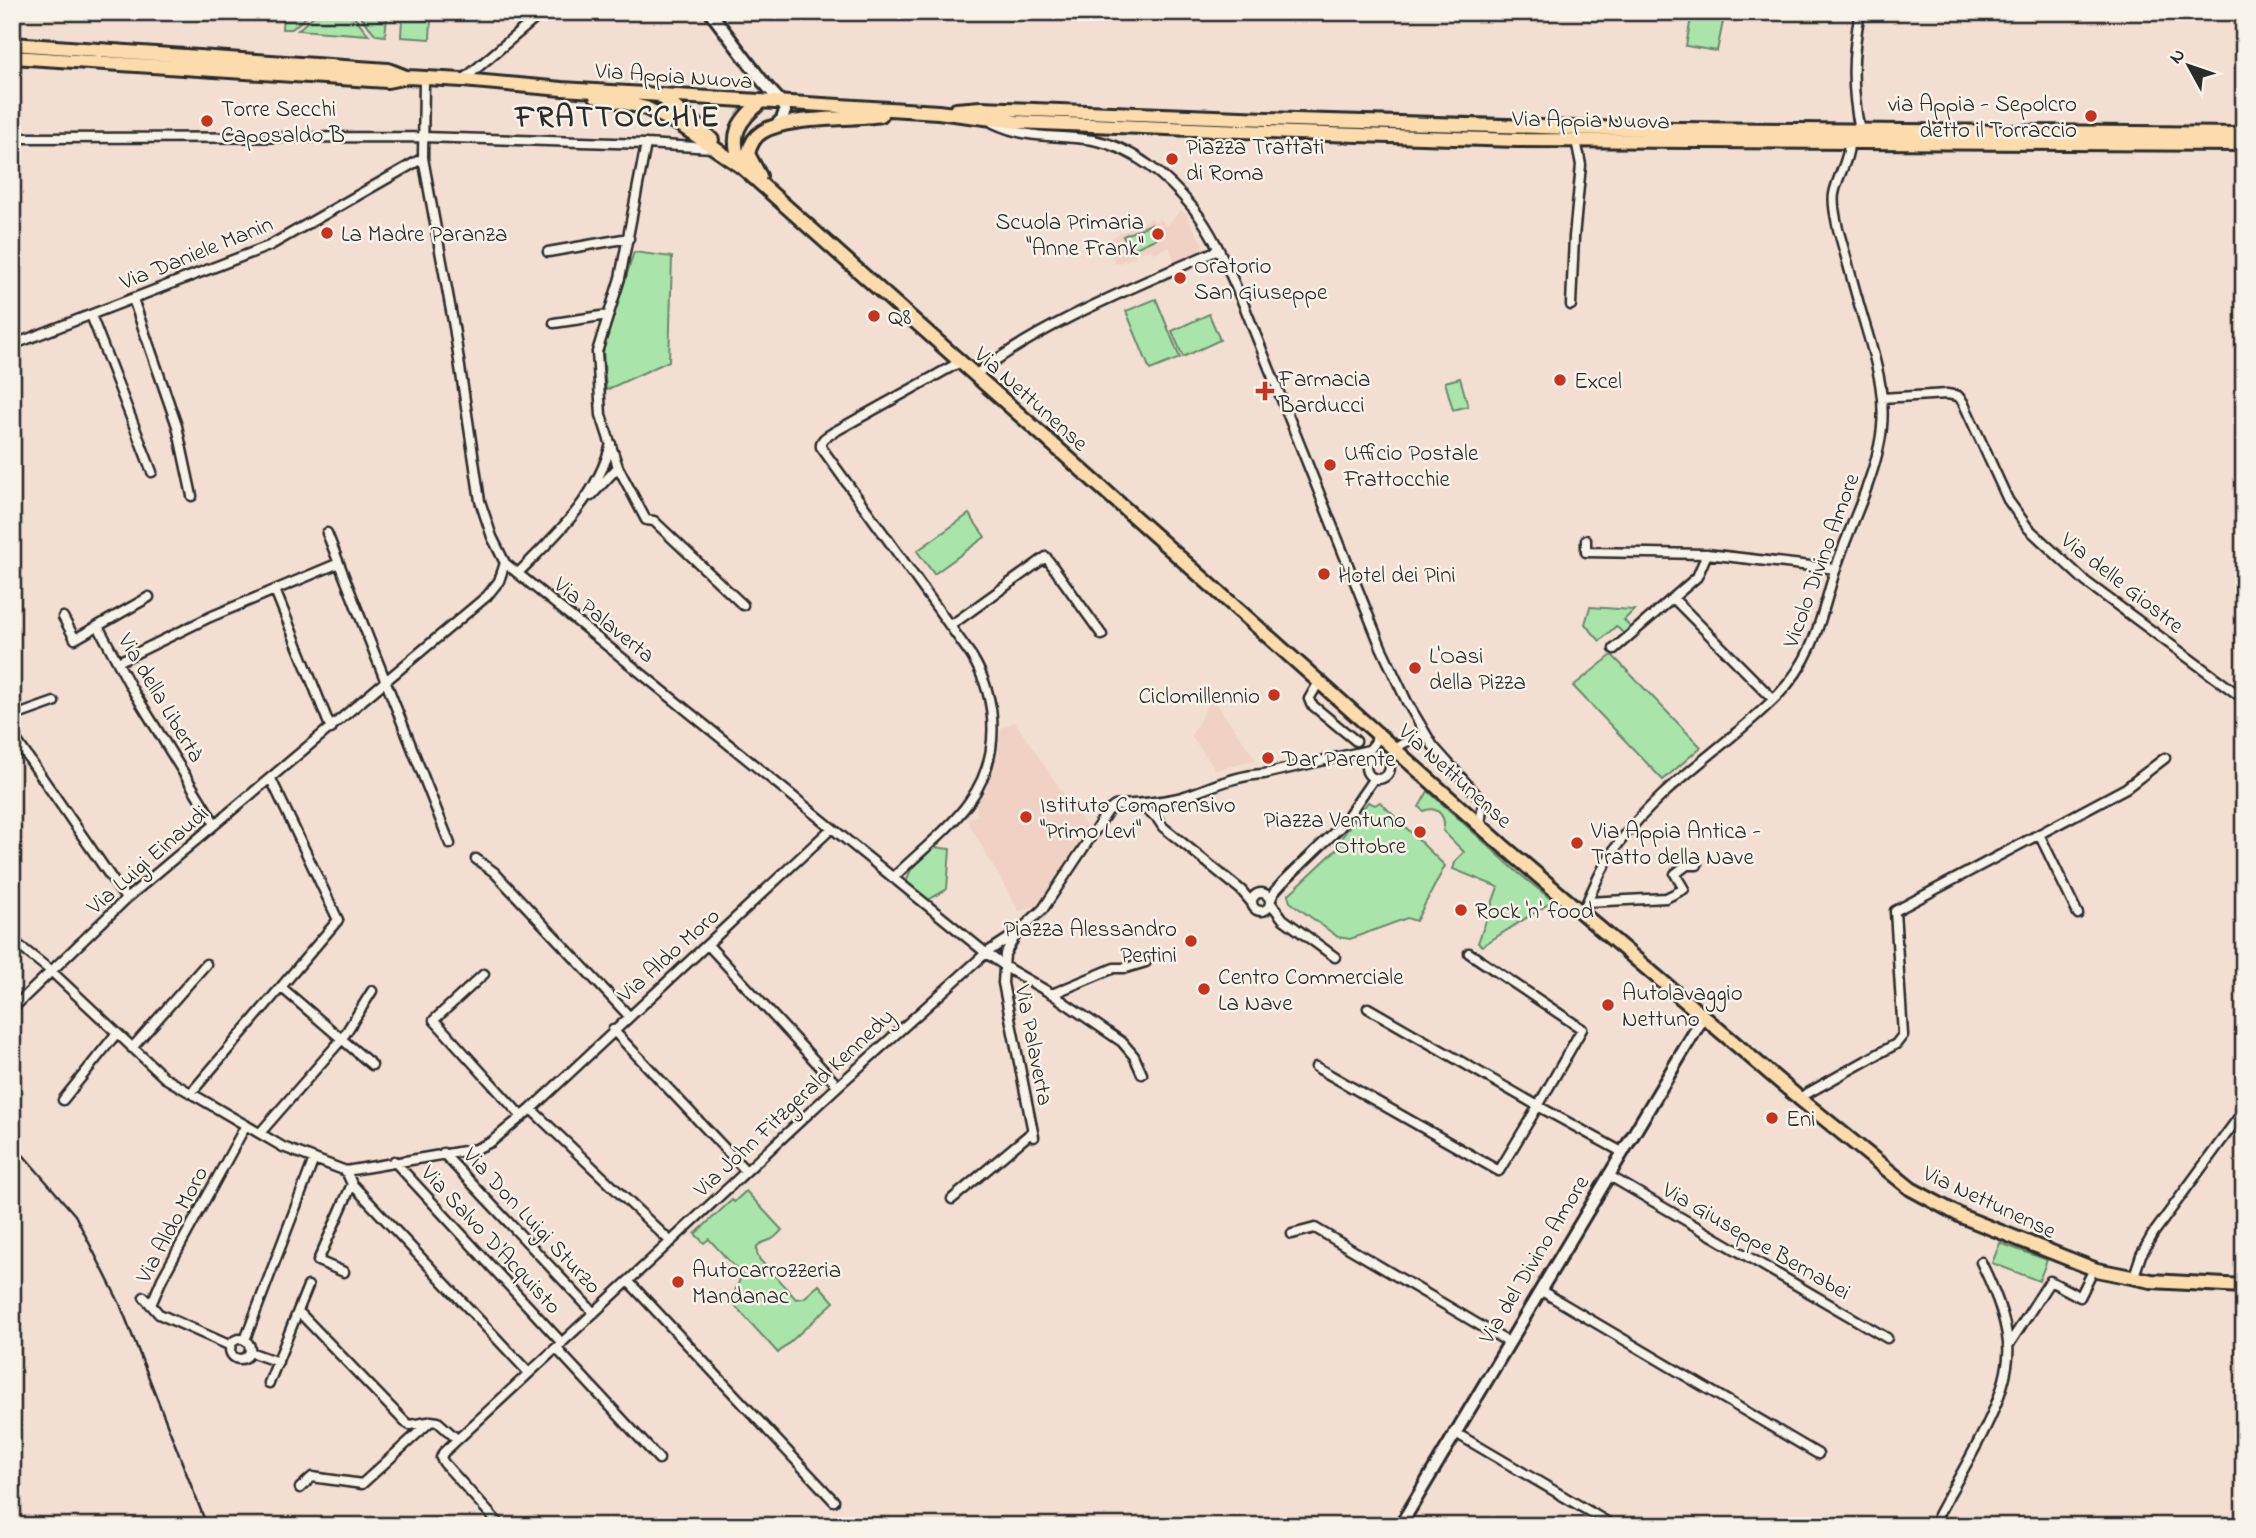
<svg xmlns="http://www.w3.org/2000/svg" width="2256" height="1538" viewBox="0 0 2256 1538" font-family="'Indie Flower',sans-serif">
  <style>
    .built { fill: #f0d1c3 }
    .green { fill: #a9e5ab; stroke: #6a886b; stroke-width: 2 }
    .lines { fill: none; stroke-linecap: round; stroke-linejoin: round }
    .minor-casing { stroke: #2b2b2b; stroke-width: 13 }
    .secondary-casing { stroke: #2b2b2b; stroke-width: 16 }
    .primary-casing { stroke: #2b2b2b; stroke-width: 18 }
    .minor { stroke: #f7f3e8; stroke-width: 8 }
    .secondary { stroke: #f7f3e8; stroke-width: 10 }
    .primary { stroke: #fcdcac; stroke-width: 12 }
    .rail { stroke: #2b2b2b; stroke-width: 2.5 }
    .poi-dot { fill: #c8321e; stroke: #f7f3e8; stroke-width: 2.5 }
    .labels { text-anchor: middle; stroke-width: 5; stroke-linejoin: round; paint-order: stroke }
    .street-label { font-size: 23px; fill: #2b2b2b; stroke: #f7f3e8 }
    .poi-label { font-size: 23px; fill: #2b2b2b; stroke: #f7f3e8; text-anchor: start }
    .district-label { font-size: 30px; font-weight: bold; letter-spacing: 2px; fill: #2b2b2b; stroke: #f7f3e8 }
  </style>
  <rect width="100%" height="100%" fill="#f3dfd2"/>
  <filter id="ink" filterUnits="userSpaceOnUse"><feTurbulence type="fractalNoise" baseFrequency=".0143" numOctaves="2"/><feDisplacementMap in="SourceGraphic" scale="14" xChannelSelector="R" yChannelSelector="G"/><feConvolveMatrix kernelMatrix="1 2 1 2 8 2 1 2 1" color-interpolation-filters="sRGB"/></filter>
  <g filter="url(#ink)">
    <path class="built" d="M1181,210L1188,216L1187,218L1206,249L1175,262L1169,247L1153,253L1151,249L1135,254L1136,257L1115,264L1106,241L1151,218L1156,222L1159,218L1167,226Z
      M1212,697L1256,760L1216,770L1191,736Z
      M1015,722L1087,828L1039,905L1019,911L970,826L968,818L978,816L975,802L987,786L993,771L1001,728Z"/>
    <path class="green" d="M283,12H312L292,29H282Z
      M318,12L352,14L369,35L298,30Z
      M1692,12H1725L1717,51L1686,46Z
      M359,15L387,17L385,36L376,35Z
      M402,18L431,20L430,39L401,37Z
      M1151,224L1157,238L1129,251L1123,236Z
      M634,252L672,257L669,361L606,390L603,349Z
      M1156,299L1180,358L1150,370L1126,311Z
      M1209,314L1220,340L1183,357L1172,331Z
      M1460,378L1468,406L1453,410L1445,382Z
      M969,514L985,537L934,574L917,551Z
      M1590,607L1634,610L1624,620L1631,628L1624,634L1616,626L1600,641L1585,624Z
      M1612,655L1701,747L1663,780L1573,686Z
      M1428,791L1516,871L1553,901L1482,946L1478,943L1498,887L1453,869L1456,860L1464,852L1443,831C1447,817 1438,805 1423,811L1419,807Z
      M1368,802L1375,805L1380,802L1445,866L1416,921L1407,918L1350,939L1338,937L1290,902L1288,895L1338,848L1336,845Z
      M934,847L950,849L947,889L928,900L907,883C907,867 924,857 934,847Z
      M746,1191L782,1230C779,1233 776,1237 772,1239C762,1244 751,1242 760,1260L796,1299L804,1298L819,1285L834,1302L778,1353L728,1298L734,1293L742,1275L709,1239L704,1243L695,1234L732,1200L734,1202Z
      M2000,1243L2047,1260L2039,1281L1992,1263Z"/>
    <g class="lines">
      <g class="minor-casing">
        <path id="minor" d="M1860,12C1852,55 1851,87 1860,131
          M424,78L423,158L454,327L480,501L492,537L505,563L986,953L1012,971L1052,994L1122,1042L1134,1056L1142,1074
          M463,80L543,12
          M993,123C1028,140 1056,134 1093,140C1132,147 1168,177 1193,208C1215,235 1229,272 1243,303L1381,647L1407,702L1433,746L1483,802L1480,825
          M12,138L423,137L646,144L712,148
          M646,144L620,278L597,352L601,415L618,467L646,520L654,521L743,605
          M548,252L629,238
          M133,299L177,426L192,496
          M1571,305L1574,237L1581,165L1576,140
          M91,315L152,472
          M554,323L608,315
          M12,345L269,246L423,158
          M975,375C1046,321 1137,286 1218,250
          M1882,398L1947,394L1958,396L1963,402L2008,500L2028,528L2086,582L2244,699
          M591,496L618,467
          M327,533L450,844
          M1586,540V552L1707,554L1836,569
          M518,573C556,535 597,498 611,444
          M275,590L331,729
          M1673,598L1773,699
          M63,617L75,639L149,597
          M98,626L132,689L215,824
          M950,626L1046,557L1102,635
          M1614,649L1697,577L1707,554
          M118,662L210,617L339,563
          M1319,682L1309,699L1311,704L1356,741
          M12,717L54,702
          M12,734L126,899
          M1395,749C1404,741 1415,739 1425,733
          M1366 767a12 12 0 1 1 24 0a12 12 0 1 1-24 0Z
          M1138,804L1157,818L1163,827L1241,890L1252,903
          M2039,834L2078,914
          M476,859L494,872L629,1016
          M893,878C917,854 950,829 969,802C1001,758 999,700 971,655L821,447C820,439 828,436 834,432L960,362
          M1252 902a9 9 0 1 1 18 0a9 9 0 1 1-18 0Z
          M1587,902L1666,898L1684,889L1675,874L1687,865H1697
          M1582,913C1593,889 1603,864 1619,843C1660,786 1729,745 1778,695C1815,657 1820,619 1835,571C1848,529 1870,489 1879,446C1890,398 1874,356 1861,311C1853,284 1846,256 1838,229C1836,218 1832,205 1834,194C1837,176 1849,161 1849,143
          M12,940L51,971L165,1078L283,1147L346,1171L476,1149L491,1142L531,1109L832,828
          M708,945L838,1086
          M1335,957L1283,919L1270,902L1274,892L1283,882L1341,826L1374,778
          M484,974L434,1020L522,1117
          M281,987L372,1065
          M1052,994L1114,968H1126L1146,962
          M1368,1008L1538,1106L1582,1029L1469,953
          M12,1009L126,899L487,596L499,581L505,563
          M613,1030L746,1171
          M132,1048L206,964
          M1316,1067L1499,1171L1538,1106L1622,1152
          M191,1093L338,920L271,779
          M1799,1098L1896,1044L1903,1035L1895,911L2126,788L2165,758
          M63,1100L116,1034
          M531,1109L671,1242
          M260,1133L342,1039L372,991
          M1034,1137L1003,983L1005,954L1017,933L1043,909L1108,811L1115,806C1138,803 1163,803 1185,796C1212,787 1236,775 1264,774L1369,750C1375,744 1378,740 1376,731
          M443,1153L594,1313
          M394,1161L562,1343
          M1608,1175L1887,1338
          M352,1184L529,1373
          M952,1199L1032,1132
          M1292,1234L1315,1228L1508,1342
          M344,1272L318,1261L352,1184L346,1171
          M2133,1279L2141,1255L2153,1234L2244,1110
          M629,1282L834,1501
          M1540,1290L1818,1454
          M144,1297L159,1314L231,1346
          M151,1305L162,1279L246,1125
          M298,1311L405,1422L410,1425L428,1422
          M230 1349a10 10 0 1 1 20 0a10 10 0 1 1-20 0Z
          M245,1340L314,1159
          M2008,1346L2050,1281L2080,1297L2094,1269
          M556,1348L659,1459
          M250,1352L278,1362
          M269,1383L308,1286
          M1454,1432L1614,1526
          M300,1488L312,1477L362,1484L431,1421L438,1422L457,1439
          M1938,1515C1962,1469 2013,1395 2008,1343C2005,1314 1993,1287 1981,1262
          M501,1526L444,1463L441,1458L443,1453L838,1086L986,953L1017,933
          M1645,1526L1657,1523L1667,1526"/>
      </g>
      <g class="secondary-casing">
        <path id="secondary" d="M710,12L763,82L782,103L785,111L782,119L776,125
          M1400,1526L1704,1016"/>
      </g>
      <g class="primary-casing">
        <path id="primary" d="M12,44L388,70L406,77
          M12,57L387,81L407,77L463,80L562,89L938,112L1016,122L1295,133L1517,140L2244,144
          M659,95L695,123L712,140
          M596,96L646,108L682,126L742,167L1502,845L1799,1098L1911,1189L1963,1217L2097,1270L2151,1281L2244,1286
          M956,110L981,108L1295,120L1573,128L2244,134
          M741,164C729,135 738,121 761,102
          M760,176L748,154C750,145 754,137 762,132C787,116 850,120 881,115"/>
      </g>
      <use href="#minor" class="minor"/>
      <use href="#secondary" class="secondary"/>
      <use href="#primary" class="primary"/>
      <path class="rail" d="M12,1142L75,1215L120,1304L207,1526"/>
    </g>
  </g>
  <g class="poi-dot">
    <circle cx="2091" cy="116" r="7"/>
    <circle cx="207" cy="121" r="7"/>
    <circle cx="1172" cy="159" r="7"/>
    <circle cx="327" cy="233" r="7"/>
    <circle cx="1158" cy="234" r="7"/>
    <circle cx="1180" cy="278" r="7"/>
    <circle cx="874" cy="316" r="7"/>
    <circle cx="1560" cy="380" r="7"/>
    <path d="M1261.5 380.5h7v7h7v7h-7v7h-7v-7h-7v-7h7z"/>
    <circle cx="1330" cy="465" r="7"/>
    <circle cx="1324" cy="574" r="7"/>
    <circle cx="1415" cy="668" r="7"/>
    <circle cx="1274" cy="695" r="7"/>
    <circle cx="1268" cy="758" r="7"/>
    <circle cx="1026" cy="817" r="7"/>
    <circle cx="1420" cy="832" r="7"/>
    <circle cx="1577" cy="843" r="7"/>
    <circle cx="1461" cy="910" r="7"/>
    <circle cx="1191" cy="941" r="7"/>
    <circle cx="1204" cy="989" r="7"/>
    <circle cx="1608" cy="1005" r="7"/>
    <circle cx="1772" cy="1118" r="7"/>
    <circle cx="678" cy="1282" r="7"/>
  </g>
  <g class="labels">
    <g class="street-label">
      <text transform="translate(674 75) rotate(4)" y="8">Via Appia Nuova</text>
      <text transform="translate(1591 119) rotate(1)" y="8">Via Appia Nuova</text>
      <text transform="translate(196 252) rotate(-22)" y="8">Via Daniele Manin</text>
      <text transform="translate(1032 398) rotate(42)" y="8">Via Nettunense</text>
      <text transform="translate(1820 560) rotate(-70)" y="8">Vicolo Divino Amore</text>
      <text transform="translate(2123 582) rotate(38)" y="8">Via delle Giostre</text>
      <text transform="translate(605 619) rotate(39)" y="8">Via Palaverta</text>
      <text transform="translate(162 697) rotate(59)" y="8">Via della Libertà</text>
      <text transform="translate(1456 775) rotate(42)" y="8">Via Nettunense</text>
      <text transform="translate(147 859) rotate(-41)" y="8">Via Luigi Einaudi</text>
      <text transform="translate(668 954) rotate(-42)" y="8">Via Aldo Moro</text>
      <text transform="translate(1035 1045) rotate(79)" y="8">Via Palaverta</text>
      <text transform="translate(793 1102) rotate(-43)" y="8">Via John Fitzgerald Kennedy</text>
      <text transform="translate(1990 1201) rotate(25)" y="8">Via Nettunense</text>
      <text transform="translate(533 1220) rotate(47)" y="8">Via Don Luigi Sturzo</text>
      <text transform="translate(171 1224) rotate(-62)" y="8">Via Aldo Moro</text>
      <text transform="translate(492 1239) rotate(47)" y="8">Via Salvo D'Acquisto</text>
      <text transform="translate(1757 1240) rotate(30)" y="8">Via Giuseppe Bernabei</text>
      <text transform="translate(1533 1259) rotate(-59)" y="8">Via del Divino Amore</text>
    </g>
    <g class="poi-label">
      <text x="2077" y="111" text-anchor="end">via Appia - Sepolcro<tspan x="2077" dy="26">detto il Torraccio</tspan></text>
      <text x="221" y="116">Torre Secchi<tspan x="221" dy="26">Caposaldo B</tspan></text>
      <text x="1186" y="154">Piazza Trattati<tspan x="1186" dy="26">di Roma</tspan></text>
      <text x="1144" y="229" text-anchor="end">Scuola Primaria<tspan x="1144" dy="26">"Anne Frank"</tspan></text>
      <text x="341" y="241">La Madre Paranza</text>
      <text x="1194" y="273">Oratorio<tspan x="1194" dy="26">San Giuseppe</tspan></text>
      <text x="888" y="324">Q8</text>
      <text x="1279" y="386">Farmacia<tspan x="1279" dy="26">Barducci</tspan></text>
      <text x="1574" y="388">Excel</text>
      <text x="1344" y="460">Ufficio Postale<tspan x="1344" dy="26">Frattocchie</tspan></text>
      <text x="1338" y="582">Hotel dei Pini</text>
      <text x="1429" y="663">L'Oasi<tspan x="1429" dy="26">della Pizza</tspan></text>
      <text x="1260" y="703" text-anchor="end">Ciclomillennio</text>
      <text x="1282" y="766">Dar Parente</text>
      <text x="1040" y="812">Istituto Comprensivo<tspan x="1040" dy="26">"Primo Levi"</tspan></text>
      <text x="1406" y="827" text-anchor="end">Piazza Ventuno<tspan x="1406" dy="26">Ottobre</tspan></text>
      <text x="1591" y="838">Via Appia Antica -<tspan x="1591" dy="26">Tratto della Nave</tspan></text>
      <text x="1475" y="918">Rock 'n' food</text>
      <text x="1177" y="936" text-anchor="end">Piazza Alessandro<tspan x="1177" dy="26">Pertini</tspan></text>
      <text x="1218" y="984">Centro Commerciale<tspan x="1218" dy="26">La Nave</tspan></text>
      <text x="1622" y="1000">Autolavaggio<tspan x="1622" dy="26">Nettuno</tspan></text>
      <text x="1786" y="1126">Eni</text>
      <text x="692" y="1277">Autocarrozzeria<tspan x="692" dy="26">Mandanac</tspan></text>
    </g>
    <g class="district-label">
      <text x="618" y="126">FRATTOCCHIE</text>
    </g>
  </g>
  <rect width="2256" height="1538" fill="none" stroke="#f7f3e8" stroke-width="42"/>
  <rect x="21" y="21" width="2214" height="1496" fill="none" stroke="#2b2b2b" stroke-width="2.5" filter="url(#ink)"/>
  <g transform="translate(2189 66) rotate(310)" stroke="#f7f3e8" stroke-width="5" paint-order="stroke">
  <path d="M0-5L12 26L0 18L-12 26Z" fill="#2b2b2b"/>
  <text y="-10" font-size="19" font-weight="bold" text-anchor="middle" fill="#2b2b2b">N</text>
  </g>
</svg>
